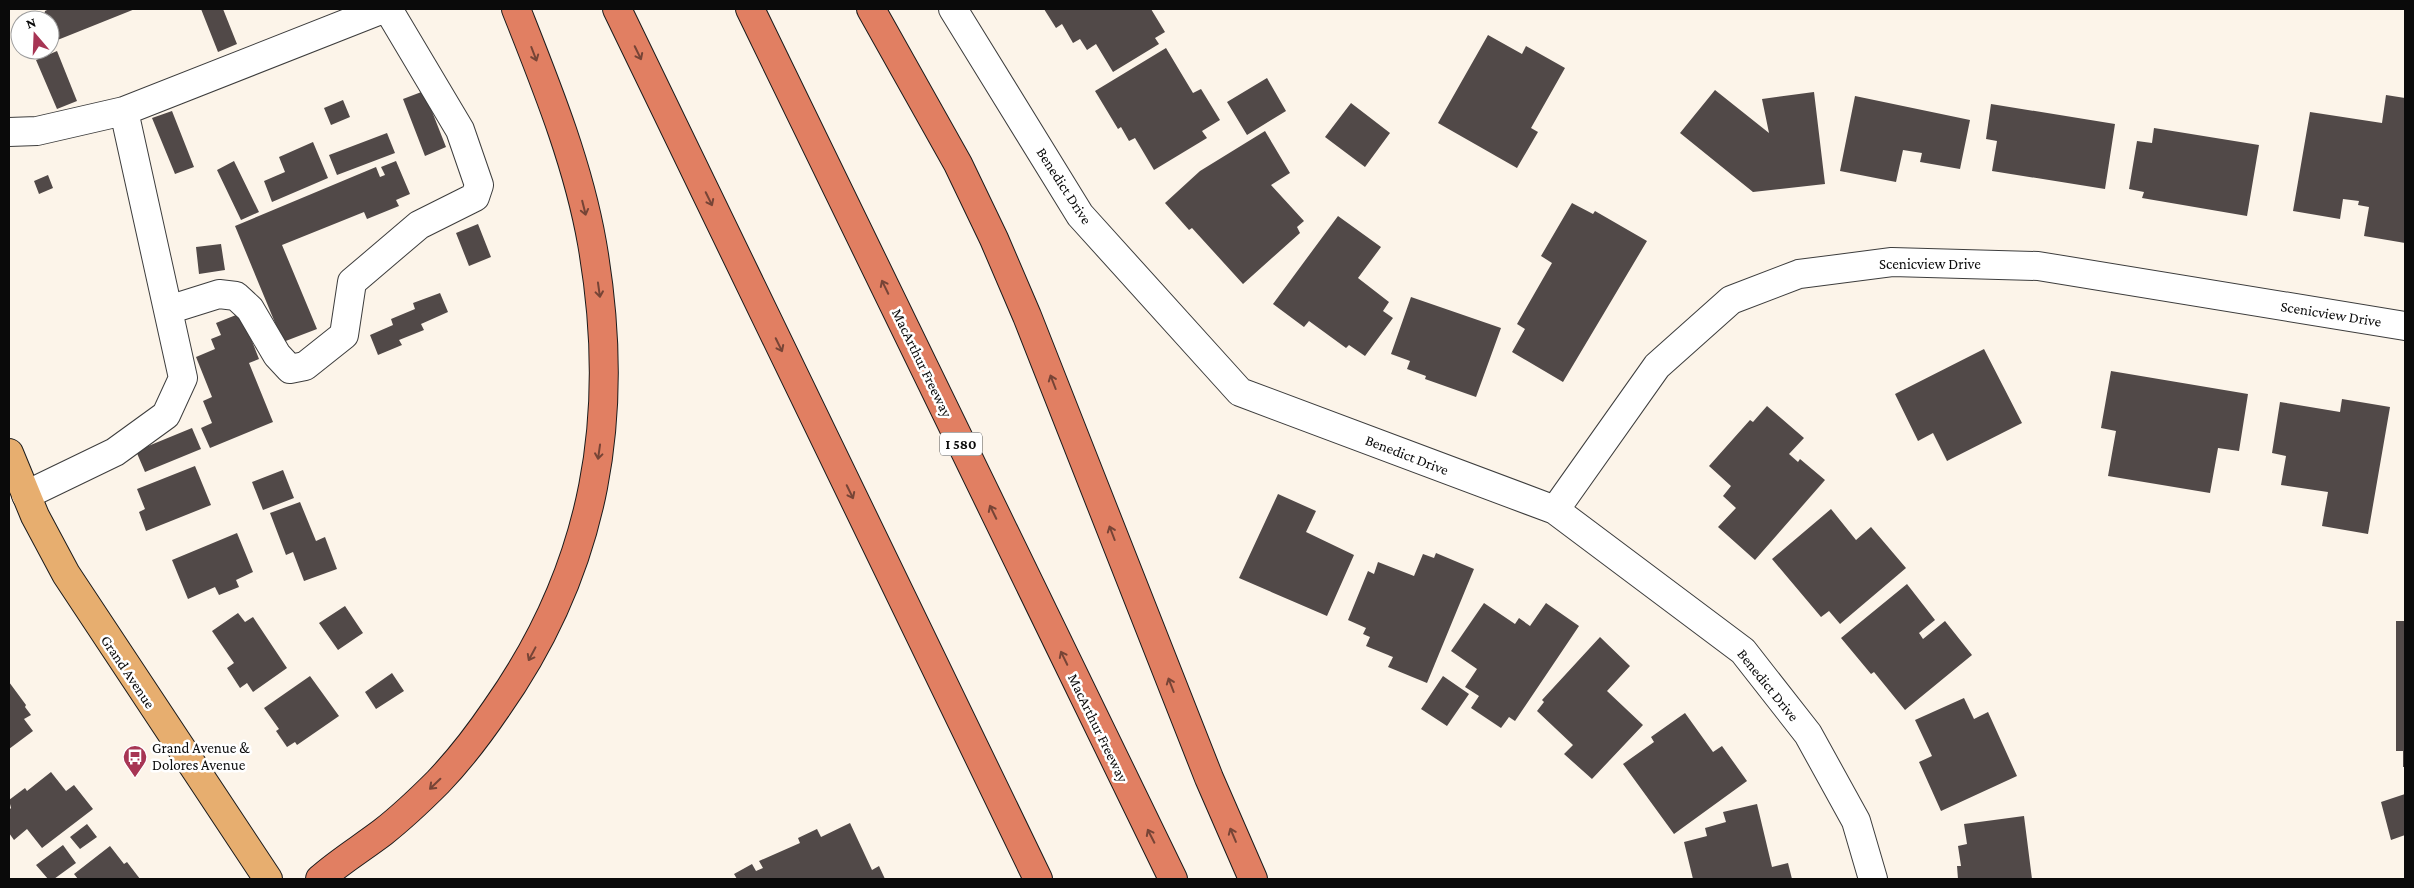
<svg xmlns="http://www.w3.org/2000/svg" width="2414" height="888" viewBox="0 0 2414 888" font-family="'Crimson Pro',serif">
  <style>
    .building { fill: #514948 }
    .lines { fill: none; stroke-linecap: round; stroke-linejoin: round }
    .minor-casing { stroke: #3d3d3d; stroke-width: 30 }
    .major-casing { stroke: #1b1b1b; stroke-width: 30 }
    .highway-casing { stroke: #1b1b1b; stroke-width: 30 }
    .minor { stroke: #fff; stroke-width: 28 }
    .major { stroke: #e7ae6f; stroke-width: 28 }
    .highway { stroke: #e17f62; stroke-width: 28 }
    .oneway { stroke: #764436 }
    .labels { text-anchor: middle; stroke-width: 5; stroke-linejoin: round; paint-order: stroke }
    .shield { fill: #fff; stroke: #545454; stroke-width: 1 }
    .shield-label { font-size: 14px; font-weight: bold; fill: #0a0a0a }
    .street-label { font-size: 15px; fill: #0a0a0a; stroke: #fff }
    .poi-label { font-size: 15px; fill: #0a0a0a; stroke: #fff; text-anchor: start }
  </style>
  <rect width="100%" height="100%" fill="#fcf4e9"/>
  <path class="building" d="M49,9H135L50,43V20H43L45,11Z
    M201,9H223L237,44L218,52Z
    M1044,9H1151L1165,32L1155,38L1159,44L1113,72L1096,44L1087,50L1080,39L1073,43L1062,24L1056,28Z
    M1488,35L1522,54L1526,46L1565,68L1531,128L1538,132L1517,168L1438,123Z
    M1166,48L1193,93L1201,89L1220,120L1202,131L1207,138L1154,170L1135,138L1129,141L1121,127L1118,129L1095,91Z
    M57,51L77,101L57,109L36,60Z
    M1267,78L1286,111L1247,135L1227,102Z
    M1715,90L1769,133L1762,99L1814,92L1825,184L1753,192L1680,133Z
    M424,91L446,147L425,156L403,99Z
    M2386,95L2405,98V243L2364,236L2369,207L2358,205L2359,201L2343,199L2340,219L2293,211L2310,112L2382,123Z
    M1855,96L1970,120L1960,169L1920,162L1922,153L1903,150L1896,182L1840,171Z
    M343,100L350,117L331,125L324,108Z
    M1351,103L1390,133L1365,167L1325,137Z
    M1991,104L2115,124L2105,189L1992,171L1997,141L1986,139Z
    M172,111L194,167L175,174L152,118Z
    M2154,128L2259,145L2247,216L2142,198L2144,192L2129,189L2137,141L2152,143Z
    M1265,131L1290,173L1271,185L1304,221L1297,227L1300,233L1243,284L1192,228L1189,230L1165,203L1200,171Z
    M387,133L395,153L337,175L329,155Z
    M313,142L328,178L272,202L264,181L285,172L279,157Z
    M234,161L259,212L241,220L217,170Z
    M396,161L410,194L396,200L399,206L367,219L364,212L282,245L317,329L283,342L235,226L376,167L380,177L385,175L381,167Z
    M48,175L53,188L39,194L34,181Z
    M1572,203L1593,214L1595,211L1647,241L1563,382L1512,352L1525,329L1517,324L1552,263L1541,256Z
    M1338,216L1381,247L1358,278L1389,302L1383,311L1393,318L1365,356L1349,345L1346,348L1309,321L1304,327L1273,304Z
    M478,224L491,257L469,266L456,233Z
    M221,244L225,270L199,274L196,247Z
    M440,293L448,312L421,324L424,330L399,340L402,345L378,355L370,335L393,325L391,319L415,309L413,303Z
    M1411,297L1501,328L1476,397L1425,379L1426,376L1407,369L1410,361L1391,354Z
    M241,313L259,359L249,363L273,422L210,448L201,428L212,423L203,401L212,397L196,357L215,349L211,339L221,335L216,323Z
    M1984,349L2022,423L1947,461L1933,433L1918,441L1895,394Z
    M2111,371L2248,394L2239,451L2218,448L2210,493L2108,476L2116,431L2101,428Z
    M2342,399L2390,407L2368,534L2322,526L2328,492L2281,485L2286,456L2272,453L2280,402L2340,412Z
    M1767,406L1804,438L1789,454L1798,462L1800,459L1825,480L1755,560L1718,527L1736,508L1723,496L1731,486L1709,466L1750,420L1753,422Z
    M192,428L201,449L145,472L136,451Z
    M195,466L211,505L146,531L139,512L145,509L137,489Z
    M283,470L294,498L263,510L252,482Z
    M1278,494L1316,511L1306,532L1354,555L1327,616L1239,578Z
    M300,502L316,541L325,537L337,569L304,581L293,552L286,555L270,513Z
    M1831,509L1856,540L1871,527L1906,568L1840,624L1829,611L1821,617L1772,559Z
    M237,533L253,572L236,580L239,587L219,595L215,587L188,599L172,560Z
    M1436,553L1474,569L1427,683L1388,667L1393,657L1366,646L1370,637L1363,634L1366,628L1348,620L1368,571L1374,574L1378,562L1414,576L1423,554L1434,558Z
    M1907,584L1935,620L1919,633L1923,639L1945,621L1972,655L1905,710L1874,672L1871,674L1841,638Z
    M1484,603L1515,624L1519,618L1530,626L1546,603L1579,626L1515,721L1509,717L1501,728L1471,708L1479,696L1465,687L1477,669L1451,651Z
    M345,606L363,633L338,650L319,623Z
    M238,613L245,622L253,617L287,668L253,692L247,683L240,688L227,668L234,663L212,631Z
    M2396,621H2405V767H2403V751H2396Z
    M1600,637L1630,666L1607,691L1643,725L1592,779L1564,754L1573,745L1537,711L1544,702L1542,700Z
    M392,673L404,691L376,709L365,692Z
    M310,676L339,716L297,745L295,742L287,747L276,731L279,729L264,708Z
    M1443,676L1469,694L1447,726L1421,709Z
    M9,682L26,705L25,707L31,715L24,719L33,731L9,749Z
    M1964,698L1974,719L1988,712L2017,776L1941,811L1919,762L1932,756L1915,720Z
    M1685,713L1713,752L1722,746L1747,781L1674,834L1623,764L1654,742L1651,737Z
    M51,772L66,791L74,785L93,809L42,848L27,829L14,840L9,833V810L11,808L9,800L25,788L27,791Z
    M2405,794V835L2391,840L2381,802Z
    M1757,804L1772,867L1788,863L1792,879H1693L1684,842L1707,836L1705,828L1726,822L1723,812Z
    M2024,816L2032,879H1958L1957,866H1961L1958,846L1967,844L1964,824Z
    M850,823L872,870L879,866L885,879H737L734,874L752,864L756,871L763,868L759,861L800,843L798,838L817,829L821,837Z
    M87,824L97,837L80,849L70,837Z
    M63,845L76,863L54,879H48L36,865Z
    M110,846L124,864L127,862L140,879H78L74,874Z"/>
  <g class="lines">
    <g class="minor-casing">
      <path id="minor" d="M953,9L1080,215L1240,392L1555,510L1743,651L1808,734L1856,821L1873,879
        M9,132L37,131L124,111L383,9
        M168,310L219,294L236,296L250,309L277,355L290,369L305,366L344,335L352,282L419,225L475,197L479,185L460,130L388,9
        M26,495L115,452L166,415L183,378L124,111
        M1555,510L1657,366L1731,300L1799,274L1892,262L2038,266L2405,326"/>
    </g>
    <g class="major-casing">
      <path id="major" d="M9,453L35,516L66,574L268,879"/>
    </g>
    <g class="highway-casing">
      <path id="highway" d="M617,9L1038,879
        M750,9L1173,879
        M871,9L958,164L994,239L1027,316L1209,778L1253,879
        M320,879C339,862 362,848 383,832C402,817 421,799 438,782C459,760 479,734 496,709C597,566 622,414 592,243C578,163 546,85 516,9"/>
    </g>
    <use href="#minor" class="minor"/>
    <use href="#major" class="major"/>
    <use href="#highway" class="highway"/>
  </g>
  <defs><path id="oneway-shaft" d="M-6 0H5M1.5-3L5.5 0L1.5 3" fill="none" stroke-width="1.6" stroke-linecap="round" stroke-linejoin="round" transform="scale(1.25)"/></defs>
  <g class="oneway">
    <use href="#oneway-shaft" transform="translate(638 53) rotate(64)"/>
    <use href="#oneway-shaft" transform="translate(534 54) rotate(69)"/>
    <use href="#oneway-shaft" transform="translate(709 199) rotate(64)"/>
    <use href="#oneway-shaft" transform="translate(584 208) rotate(76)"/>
    <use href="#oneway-shaft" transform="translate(885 287) rotate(-116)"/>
    <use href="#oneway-shaft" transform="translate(599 290) rotate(82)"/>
    <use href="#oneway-shaft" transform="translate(779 345) rotate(64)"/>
    <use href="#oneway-shaft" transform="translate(1053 382) rotate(-111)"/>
    <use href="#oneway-shaft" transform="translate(599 452) rotate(98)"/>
    <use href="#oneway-shaft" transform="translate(850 492) rotate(64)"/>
    <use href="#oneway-shaft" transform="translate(993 512) rotate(-116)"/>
    <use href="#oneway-shaft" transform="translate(1112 533) rotate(-111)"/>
    <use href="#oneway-shaft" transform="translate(532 654) rotate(118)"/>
    <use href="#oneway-shaft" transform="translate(1064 658) rotate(-116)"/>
    <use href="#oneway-shaft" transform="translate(1171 685) rotate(-111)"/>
    <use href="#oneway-shaft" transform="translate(435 784) rotate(136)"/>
    <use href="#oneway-shaft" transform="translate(1233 835) rotate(-113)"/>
    <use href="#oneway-shaft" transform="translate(1151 836) rotate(-117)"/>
  </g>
  <defs>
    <g id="bus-pin" transform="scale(1.25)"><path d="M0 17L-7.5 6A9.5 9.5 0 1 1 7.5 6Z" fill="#a73554" stroke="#fff"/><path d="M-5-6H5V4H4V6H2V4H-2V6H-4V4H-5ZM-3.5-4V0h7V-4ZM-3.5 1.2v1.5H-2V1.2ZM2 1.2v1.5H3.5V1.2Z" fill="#fff"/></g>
  </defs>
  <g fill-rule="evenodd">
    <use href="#bus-pin" x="135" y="757"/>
  </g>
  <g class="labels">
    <rect class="shield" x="940" y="432.5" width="42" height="23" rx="4"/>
    <g class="shield-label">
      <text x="961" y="449">I 580</text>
    </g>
    <g class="street-label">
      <text transform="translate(1064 186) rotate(57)" y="5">Benedict Drive</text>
      <text x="1930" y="269">Scenicview Drive</text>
      <text transform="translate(2331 314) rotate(9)" y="5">Scenicview Drive</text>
      <text transform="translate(922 363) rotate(64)" y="5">MacArthur Freeway</text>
      <text transform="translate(1407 455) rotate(21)" y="5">Benedict Drive</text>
      <text transform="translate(128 672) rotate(56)" y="5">Grand Avenue</text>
      <text transform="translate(1768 685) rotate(51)" y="5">Benedict Drive</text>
      <text transform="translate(1098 728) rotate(64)" y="5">MacArthur Freeway</text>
    </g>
    <g class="poi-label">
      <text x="152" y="753">Grand Avenue &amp;<tspan x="152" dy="17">Dolores Avenue</tspan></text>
    </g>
  </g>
  <rect width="2414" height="888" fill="none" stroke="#0a0a0a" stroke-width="20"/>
  <g transform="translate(35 35) rotate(341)"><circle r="24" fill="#ffffff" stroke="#9d9d9d"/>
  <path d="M0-4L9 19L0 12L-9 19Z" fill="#a73554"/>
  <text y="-8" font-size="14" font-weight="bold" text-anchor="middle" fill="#0a0a0a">N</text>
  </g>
</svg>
